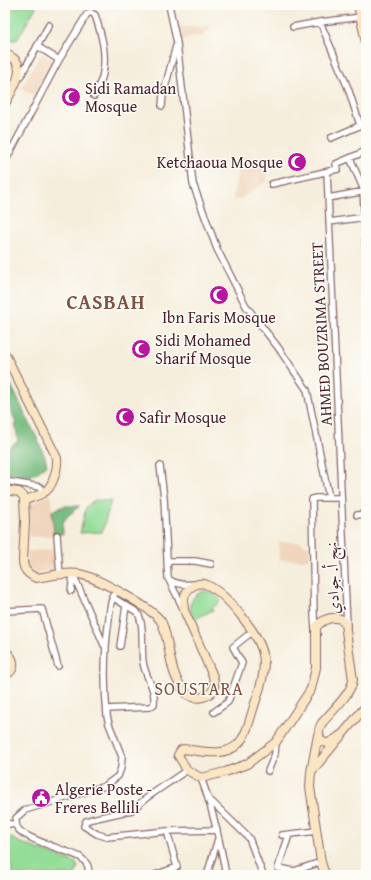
<svg xmlns="http://www.w3.org/2000/svg" width="371" height="880" viewBox="0 0 371 880" font-family="'Gentium Book Plus',Amiri,serif">
  <style>
    .built { fill: #f0d5bc }
    .green { fill: #94dd98; stroke: #6f7e62 }
    .forest { fill: #77bc80; stroke: #606e56 }
    .lines { fill: none; stroke-linecap: round; stroke-linejoin: round }
    .street-casing { stroke: #866769; stroke-width: 8 }
    .secondary-casing { stroke: #866769; stroke-width: 10 }
    .street { stroke: #fff; stroke-width: 5.5 }
    .secondary { stroke: #fbe6c4; stroke-width: 8 }
    .labels { text-anchor: middle; stroke-width: 3; stroke-linejoin: round; paint-order: stroke }
    .poi-label { font-size: 16px; fill: #4a1f2b; stroke: #fdfcf7; text-anchor: start }
    .street-label { font-size: 16px; fill: #4a1f2b; stroke: #fdfcf7 }
    .quarter-label { font-size: 18px; letter-spacing: 1px; fill: #805241; stroke: #fdfcf7 }
    .district-label { font-size: 20px; font-weight: bold; letter-spacing: 1px; fill: #805241; stroke: #fdfcf7 }
  </style>
  <rect width="100%" height="100%" fill="#fdfcf7"/>
  <filter id="ink" filterUnits="userSpaceOnUse"><feTurbulence type="fractalNoise" baseFrequency=".025" numOctaves="2"/><feDisplacementMap in="SourceGraphic" scale="8" xChannelSelector="R" yChannelSelector="G"/><feConvolveMatrix kernelMatrix="1 2 1 2 8 2 1 2 1" color-interpolation-filters="sRGB"/></filter>
  <filter id="wash" filterUnits="userSpaceOnUse"><feTurbulence type="fractalNoise" baseFrequency=".012" numOctaves="4" result="noise"/><feDisplacementMap in="SourceGraphic" scale="16" xChannelSelector="R" yChannelSelector="G"/><feGaussianBlur stdDeviation="0.9" result="paint"/><feColorMatrix in="noise" values="0 0 0 0 0 0 0 0 0 0 0 0 0 0 0 0 0 1.4 0 .05"/><feComposite in="paint" operator="in"/></filter>
  <g filter="url(#wash)">
    <rect width="100%" height="100%" fill="#f6eedd"/>
    <path class="built" d="M209,25L210,28L204,31L205,36H191V38L178,41L176,26L189,27L194,26L201,28Z
      M41,53L56,62L38,97L21,88Z
      M240,156L263,161L268,181L237,201L233,199Z
      M49,495L52,497L54,536L29,537V505Z
      M279,542H300L310,547V558L304,560H279Z
      M56,549L57,571L34,573L27,566L28,551Z"/>
    <path class="green" d="M24,5H37L17,40L16,39L14,41L12,39L10,43H5V12C11,8 18,8 24,5Z
      M95,500L111,501L102,532L80,533L86,507Z
      M205,591L214,594L221,601L212,608L213,610L195,619C186,608 191,594 205,591Z
      M5,834L21,843L75,862L78,867L76,873L71,875H12V866L5,857Z"/>
    <path class="forest" d="M5,373L37,438L45,457L47,465L35,474H31V476L5,473V451L18,441L15,420L5,397Z
      M64,506H80C76,509 64,518 63,523C62,526 63,530 63,534H54L52,511Z"/>
  </g>
  <g filter="url(#ink)">
    <g class="lines">
      <g class="street-casing">
        <path id="street" d="M169,5L177,43L193,184L217,249L246,306L277,346L307,390L329,498
          M320,22L348,88L360,125
          M293,27L320,22L361,17
          M37,46L59,60
          M20,77L49,25
          M162,106L163,95L176,46
          M331,138L366,123
          M350,158L363,188L366,250
          M5,162L59,60L87,14L90,12L95,15C101,33 107,53 103,73C102,81 97,89 94,96
          M327,172L347,626
          M272,184L338,169L336,164L366,151
          M328,198L366,191
          M329,222L366,217
          M160,466L164,498L168,578L183,608
          M5,481L40,487L44,493
          M357,515L366,514
          M57,535L60,575
          M167,561H195L211,564
          M73,574L104,645
          M170,580C177,585 186,585 195,584
          M71,591L73,576
          M5,611L42,609L58,666
          M315,630L314,615L312,499L315,498H340L341,496
          M120,646L126,606
          M107,709L150,707L154,704C156,688 145,677 143,662C141,648 145,623 137,612L112,597
          M214,712L228,702L242,663L233,647L253,631
          M268,771L275,754L276,742
          M201,778C213,809 220,842 226,875
          M209,799L249,838L263,875
          M5,823L16,825
          M167,831L217,830
          M282,835L317,831
          M289,835L278,868L294,871L321,862
          M86,875C92,868 86,862 80,857C66,850 28,840 19,830C15,826 16,823 16,818L25,810L105,786L118,776L121,768L122,757L109,724L107,716C104,683 104,652 109,619C110,609 110,599 117,590
          M155,875L177,867L167,831L107,837L97,834L84,826L86,821L92,819L132,810L149,796L187,770
          M207,875L218,839"/>
      </g>
      <g class="secondary-casing">
        <path id="secondary" d="M358,5L366,43
          M5,54C32,63 13,88 5,104
          M5,354L57,458C58,468 53,488 43,493C38,496 31,498 25,500
          M5,490L19,492L24,497L25,522L23,560C23,570 28,574 36,578C50,576 66,572 79,574C94,576 157,610 162,623C171,645 168,673 185,692C193,701 209,699 214,688C215,684 214,680 213,676L184,610C183,602 184,593 190,588C195,584 202,582 207,585C226,593 259,634 263,654C267,674 257,695 252,713C249,722 247,732 242,739C230,759 202,751 183,749L181,750L178,755L187,770L201,778L225,772L247,764L276,742L311,689L316,668V627C323,619 331,616 341,619L345,624L353,680C351,694 331,712 322,723C318,729 318,736 322,742C330,745 335,739 341,735
          M5,651C15,658 17,670 5,675
          M318,735L311,772L310,787L321,862L325,875
          M311,772L366,706"/>
      </g>
      <use href="#street" class="street"/>
      <use href="#secondary" class="secondary"/>
    </g>
  </g>
  <defs>
    <g id="mosque-disc" transform="scale(1)"><circle r="9.5" fill="#b5179e" stroke="#fdfcf7"/><path d="M3.5-4.9A6 6 0 1 0 3.5 4.9A5 5 0 1 1 3.5-4.9Z" fill="#fff"/></g>
    <g id="civic-disc" transform="scale(1)"><circle r="9.5" fill="#b5179e" stroke="#fdfcf7"/><path d="M-.6-6.5H3V-4.5H.6V-3L4-1V1h2V6H-6V1h2V-1L-.6-3ZM-1.2 2.5V6h2.4V2.5Z" fill="#fff"/></g>
  </defs>
  <g fill-rule="evenodd">
    <use href="#mosque-disc" x="71" y="97"/>
    <use href="#mosque-disc" x="297" y="162"/>
    <use href="#mosque-disc" x="219" y="295"/>
    <use href="#mosque-disc" x="141" y="349"/>
    <use href="#mosque-disc" x="125" y="417"/>
    <use href="#civic-disc" x="41" y="798"/>
  </g>
  <g class="labels">
    <g class="poi-label">
      <text x="85" y="94">Sidi Ramadan<tspan x="85" dy="18">Mosque</tspan></text>
      <text x="283" y="168" text-anchor="end">Ketchaoua Mosque</text>
      <text x="219" y="323" text-anchor="middle">Ibn Faris Mosque</text>
      <text x="155" y="346">Sidi Mohamed<tspan x="155" dy="18">Sharif Mosque</tspan></text>
      <text x="139" y="423">Safir Mosque</text>
      <text x="55" y="795">Algerie Poste -<tspan x="55" dy="18">Freres Bellili</tspan></text>
    </g>
    <g class="street-label">
      <text transform="translate(321 334) rotate(-93)" y="6">AHMED BOUZRIMA STREET</text>
      <text transform="translate(332 578) rotate(-92)" y="6">نهج أ. جوادي</text>
    </g>
    <g class="quarter-label">
      <text x="199" y="695">SOUSTARA</text>
    </g>
    <g class="district-label">
      <text x="106" y="309">CASBAH</text>
    </g>
  </g>
  <rect width="371" height="880" fill="none" stroke="#fdfcf7" stroke-width="20"/>
</svg>
